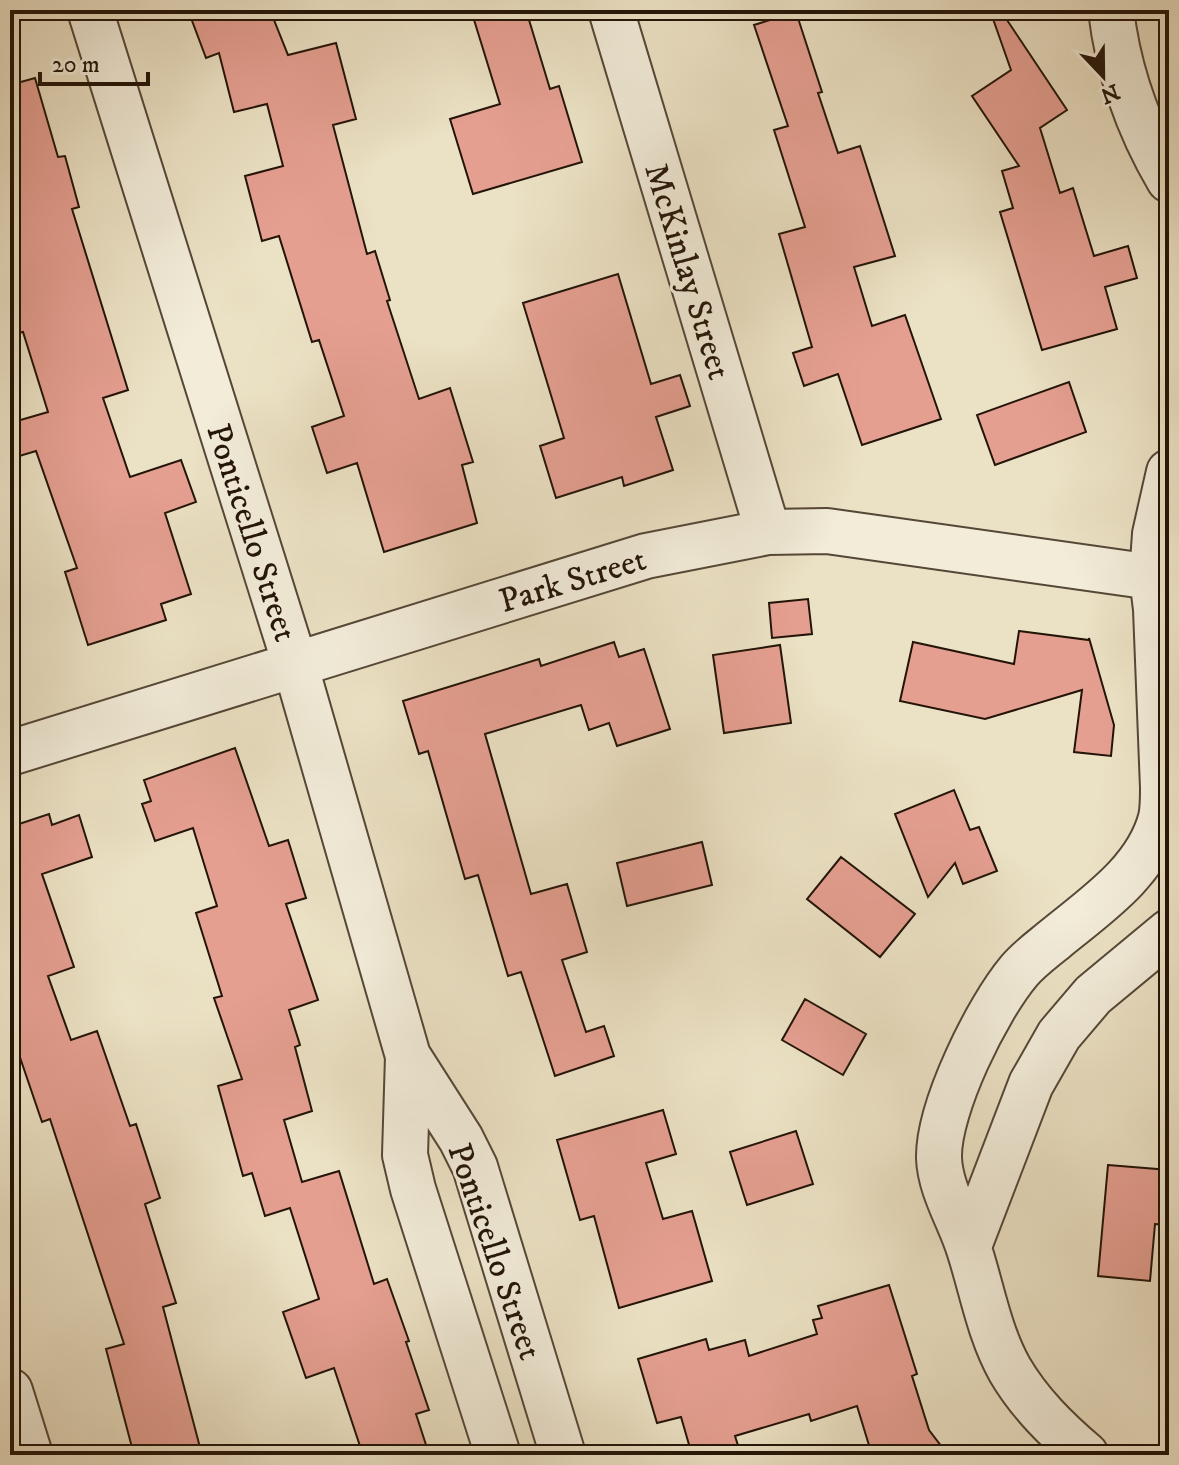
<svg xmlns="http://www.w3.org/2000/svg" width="1179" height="1465" viewBox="0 0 1179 1465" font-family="'IM FELL DW Pica',serif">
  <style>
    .building { fill: #e59f91; stroke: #231408; stroke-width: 2 }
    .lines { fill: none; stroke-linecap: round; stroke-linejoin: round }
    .minor-casing { stroke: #554737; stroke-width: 48 }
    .minor { stroke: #f2ecd9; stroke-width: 44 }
    .labels { text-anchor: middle; stroke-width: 6; stroke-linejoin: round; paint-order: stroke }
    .street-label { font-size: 34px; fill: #231408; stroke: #f2ecd9 }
  </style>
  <rect width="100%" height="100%" fill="#ebe1c4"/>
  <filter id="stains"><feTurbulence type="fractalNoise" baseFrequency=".0025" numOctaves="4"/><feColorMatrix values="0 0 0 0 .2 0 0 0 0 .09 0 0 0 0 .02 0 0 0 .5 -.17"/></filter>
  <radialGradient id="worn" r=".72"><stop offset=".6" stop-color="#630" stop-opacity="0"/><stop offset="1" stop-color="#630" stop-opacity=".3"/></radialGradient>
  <path class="building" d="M188,10H270L288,55L336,43L356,119L333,125L367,254L375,251L390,300L387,301L419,399L450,388L473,462L462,465L477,523L384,552L357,463L327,473L312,427L344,416L319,340L312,342L279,236L262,241L245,176L283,166L267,104L234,112L219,53L206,58Z
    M471,10H526L550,89L559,86L582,162L473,194L450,119L500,104Z
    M1001,11L1067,110L1040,128L1060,193L1073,188L1094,256L1128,246L1137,278L1105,287L1117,329L1042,350L1000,212L1013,208L1002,171L1019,166L972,96L1011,70L992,16Z
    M796,12L822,92L818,93L838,153L860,146L895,256L854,267L872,326L905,315L941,419L862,445L838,374L804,386L793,353L812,347L779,234L805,227L774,130L788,126L754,25Z
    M35,78L58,157L65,156L79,207L72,209L128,390L103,398L130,477L181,460L196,502L165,513L191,594L161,604L166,620L88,645L65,572L77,568L36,451L16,457L10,438V423L48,412L23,332L18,333L10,310V85Z
    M618,274L651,384L680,375L690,406L656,417L673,470L624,486L622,477L556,498L540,446L564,438L523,303Z
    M1069,382L1086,432L995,465L977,415Z
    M808,599L812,634L772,638L769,603Z
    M1019,631L1089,640V638L1114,725L1111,756L1074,752L1082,690L985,719L900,701L913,642L1014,664Z
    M614,642L619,657L644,649L670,729L617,746L609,723L589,730L581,705L485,734L531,894L567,884L587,952L562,960L586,1032L604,1026L614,1056L555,1076L521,972L508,976L478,875L465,879L428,751L419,754L403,701L539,659L541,666Z
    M780,645L791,723L724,733L713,655Z
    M235,748L269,846L288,840L306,898L286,904L318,1000L289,1010L300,1045L295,1047L312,1111L284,1120L302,1182L339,1171L374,1284L387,1279L409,1341L406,1342L429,1410L416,1414L427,1448L407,1455H363L334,1368L306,1378L283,1312L319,1299L290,1208L265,1216L252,1173L243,1176L218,1086L242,1079L214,998L222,996L196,913L217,906L193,828L155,841L142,804L151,801L144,780Z
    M954,790L970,830L979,827L997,871L963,884L955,863L928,897L895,814Z
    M49,814L52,825L79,815L92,857L42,874L74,967L48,976L71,1040L97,1031L130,1126L136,1124L160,1198L145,1204L176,1303L163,1307L202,1455H134L106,1349L124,1344L50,1119L42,1122L12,1034L19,1032L10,1007V827Z
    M702,842L712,885L627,906L617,863Z
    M841,857L915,914L880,957L807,899Z
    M805,999L866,1034L843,1075L782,1040Z
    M663,1110L676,1154L646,1163L663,1219L692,1211L712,1281L619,1308L594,1216L580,1220L557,1140Z
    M796,1131L813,1184L747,1205L730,1152Z
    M1108,1165L1169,1170V1225L1155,1224L1150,1281L1098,1276Z
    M889,1285L917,1374L912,1376L929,1430L948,1455H872L857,1406L811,1421L809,1414L735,1436L741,1455H692L681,1417L657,1423L638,1359L706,1339L709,1350L745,1340L749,1356L817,1334L813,1320L822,1318L818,1306Z"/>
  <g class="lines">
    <g class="minor-casing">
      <path id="minor" d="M90,10L295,664L408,1056L461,1139L475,1167L563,1455
        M611,10L768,532
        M1111,10C1118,71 1138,127 1169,180
        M10,753L646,556L768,532L827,531L1152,577
        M408,1056L405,1155L413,1189L498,1455
        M969,1246L1031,1084L1059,1035L1093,995L1169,932
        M10,1391L30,1455
        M1086,1455C1057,1430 1030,1404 1010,1370C989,1333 982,1289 969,1249C960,1220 940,1189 939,1158C938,1108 987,1009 1019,971C1029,959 1043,949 1055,939C1095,906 1147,872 1161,818C1163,809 1163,798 1163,788L1156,609L1152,577L1155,534L1169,472"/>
    </g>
    <use href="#minor" class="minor"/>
  </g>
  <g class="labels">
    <g class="street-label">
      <text transform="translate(689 271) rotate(73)" y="12">McKinlay Street</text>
      <text transform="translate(253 532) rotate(72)" y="12">Ponticello Street</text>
      <text transform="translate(572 579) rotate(-17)" y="12">Park Street</text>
      <text transform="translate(496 1251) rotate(71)" y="12">Ponticello Street</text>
    </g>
  </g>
  <rect width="1179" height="1465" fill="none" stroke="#ebe1c4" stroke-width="40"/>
  <rect x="12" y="12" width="1155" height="1441" fill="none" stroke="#231408" stroke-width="4"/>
  <rect x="20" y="20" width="1139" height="1425" fill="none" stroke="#231408" stroke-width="2"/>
  <g transform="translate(1103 76) rotate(158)" stroke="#f2ecd9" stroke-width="6" paint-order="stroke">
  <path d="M0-6L14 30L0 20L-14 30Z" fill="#231408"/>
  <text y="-12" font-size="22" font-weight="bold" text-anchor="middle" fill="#231408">N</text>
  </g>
  <path d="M40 72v12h108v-12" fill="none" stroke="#231408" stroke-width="4"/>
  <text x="52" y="72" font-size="24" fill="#231408" stroke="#f2ecd9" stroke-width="6" paint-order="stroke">20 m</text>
  <rect width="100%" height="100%" filter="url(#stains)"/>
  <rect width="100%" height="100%" fill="url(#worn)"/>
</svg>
